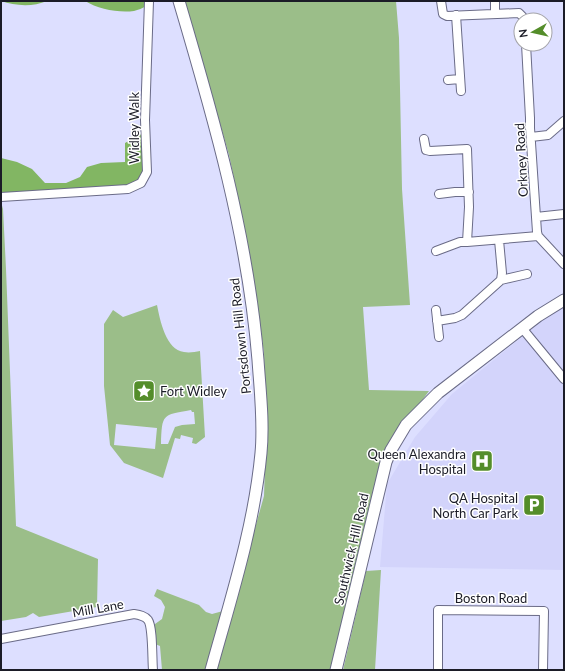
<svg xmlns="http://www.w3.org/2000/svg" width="565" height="671" viewBox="0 0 565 671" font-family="Lato,sans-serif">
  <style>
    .built { fill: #d3d4fb }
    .green { fill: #9bbe89; fill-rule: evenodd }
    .forest { fill: #82b663 }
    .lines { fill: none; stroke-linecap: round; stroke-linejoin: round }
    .minor-casing { stroke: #6a6b87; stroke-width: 10 }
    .secondary-casing { stroke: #6a6b87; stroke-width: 13 }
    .minor { stroke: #fff; stroke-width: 8 }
    .secondary { stroke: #fff; stroke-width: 11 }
    .labels { text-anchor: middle; stroke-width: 3; stroke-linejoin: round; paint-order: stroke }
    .street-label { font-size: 13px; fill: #1b1c27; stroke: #fff }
    .poi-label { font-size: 13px; fill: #1b1c27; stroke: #fff; text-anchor: end }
  </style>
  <rect width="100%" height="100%" fill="#dddfff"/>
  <path class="built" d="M564,304V570L380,567L387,484L415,437L452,394L551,313Z"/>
  <path class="green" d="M185,1H396L399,38L402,189L410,305L363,307L369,390L429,391L385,451L332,670H215L264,496L266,437L264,353L257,303L243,220L229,155Z
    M1,202L3,209L6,269L16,526L98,559L97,607L39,617L33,613L26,617L1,621Z
    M157,305C160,320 166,350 184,352C189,353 195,352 200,351L205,437L196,444L192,443L193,438L181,435L180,439L175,438L163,478L124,463L110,445L104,386V324L113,310L123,317ZM191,410L192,412H194L195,424L182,425L175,427L168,444H161C162,414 162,415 191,410ZM116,424L157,428L155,449L114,445Z
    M381,570L375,670H343L366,571Z
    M157,589L199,605L206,612L212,614L223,611L206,670H162L160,646L155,644L153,630L155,624L162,619L165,607L161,600L154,596Z"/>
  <path class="forest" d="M1,1H47C33,7 15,6 1,1Z
    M85,1H147L146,6C143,8 138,10 134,11C118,13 98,9 85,1Z
    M143,133L144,170L140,180L123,187L1,195V158L17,162L32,169L45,183H66L80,177L87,167L101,163L125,162V143Z"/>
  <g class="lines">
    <g class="minor-casing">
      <path id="minor" d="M441,1L443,14L447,16L519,13L523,17L524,20
        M495,1V14
        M456,15L461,91
        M526,44L530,118V128L537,232L538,236L564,264
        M448,80L460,79
        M531,137L548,135L564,121
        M424,139L426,150L430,151L467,149L469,207L467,242L538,236
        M439,194L455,192H469
        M1,197L128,189L141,183L147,172L145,120L149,1
        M536,217L564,214
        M436,251L460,242H467
        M501,280L527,274
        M436,310L439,337
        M437,321L455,318L462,315L501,280L502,273L499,240
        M522,328L564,379
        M1,639L134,614C140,615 145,616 148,620C153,627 152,660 153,670
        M438,670V610L544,611L543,670"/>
    </g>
    <g class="secondary-casing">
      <path id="secondary" d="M179,1C214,119 248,237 258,360C260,390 264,422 261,453C254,527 231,598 211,670
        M336,670L386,462L391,450L406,425L438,393L538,316L564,300"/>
    </g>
    <use href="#minor" class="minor"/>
    <use href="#secondary" class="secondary"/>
  </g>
  <defs>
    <g id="sight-square" transform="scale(1.15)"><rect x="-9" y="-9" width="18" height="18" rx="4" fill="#548d2a" stroke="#fff"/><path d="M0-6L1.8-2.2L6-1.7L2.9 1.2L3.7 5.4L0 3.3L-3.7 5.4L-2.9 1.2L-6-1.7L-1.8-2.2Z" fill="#fff"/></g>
    <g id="hospital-square" transform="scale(1.15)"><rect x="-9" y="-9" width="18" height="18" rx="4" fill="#548d2a" stroke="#fff"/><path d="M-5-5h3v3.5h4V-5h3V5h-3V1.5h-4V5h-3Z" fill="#fff"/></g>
    <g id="parking-square" transform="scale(1.15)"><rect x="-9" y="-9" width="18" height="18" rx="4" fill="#548d2a" stroke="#fff"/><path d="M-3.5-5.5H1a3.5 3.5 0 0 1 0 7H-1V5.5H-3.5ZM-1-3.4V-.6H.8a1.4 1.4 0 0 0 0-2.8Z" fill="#fff"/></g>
  </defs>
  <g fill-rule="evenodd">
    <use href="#sight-square" x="144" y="391"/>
    <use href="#hospital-square" x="482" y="461"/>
    <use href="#parking-square" x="534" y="505"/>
  </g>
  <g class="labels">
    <g class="street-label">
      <text transform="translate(134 128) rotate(-90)" y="5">Widley Walk</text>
      <text transform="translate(521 160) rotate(-93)" y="5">Orkney Road</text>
      <text transform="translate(240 336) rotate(-96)" y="5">Portsdown Hill Road</text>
      <text transform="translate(351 549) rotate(-77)" y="5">Southwick Hill Road</text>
      <text x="491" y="603">Boston Road</text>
      <text transform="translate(98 608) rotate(-10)" y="5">Mill Lane</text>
    </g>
    <g class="poi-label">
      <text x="160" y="396" text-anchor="start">Fort Widley</text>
      <text x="466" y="459">Queen Alexandra<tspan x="466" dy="15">Hospital</tspan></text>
      <text x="518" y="503">QA Hospital<tspan x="518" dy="15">North Car Park</tspan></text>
    </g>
  </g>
  <rect width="565" height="671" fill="none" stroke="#1b1c27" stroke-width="4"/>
  <g transform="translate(533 32) rotate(262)"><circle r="19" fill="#ffffff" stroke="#a4a4a9"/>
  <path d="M0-3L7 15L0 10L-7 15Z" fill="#548d2a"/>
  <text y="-6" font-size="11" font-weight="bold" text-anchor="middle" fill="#1b1c27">N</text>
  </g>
</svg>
